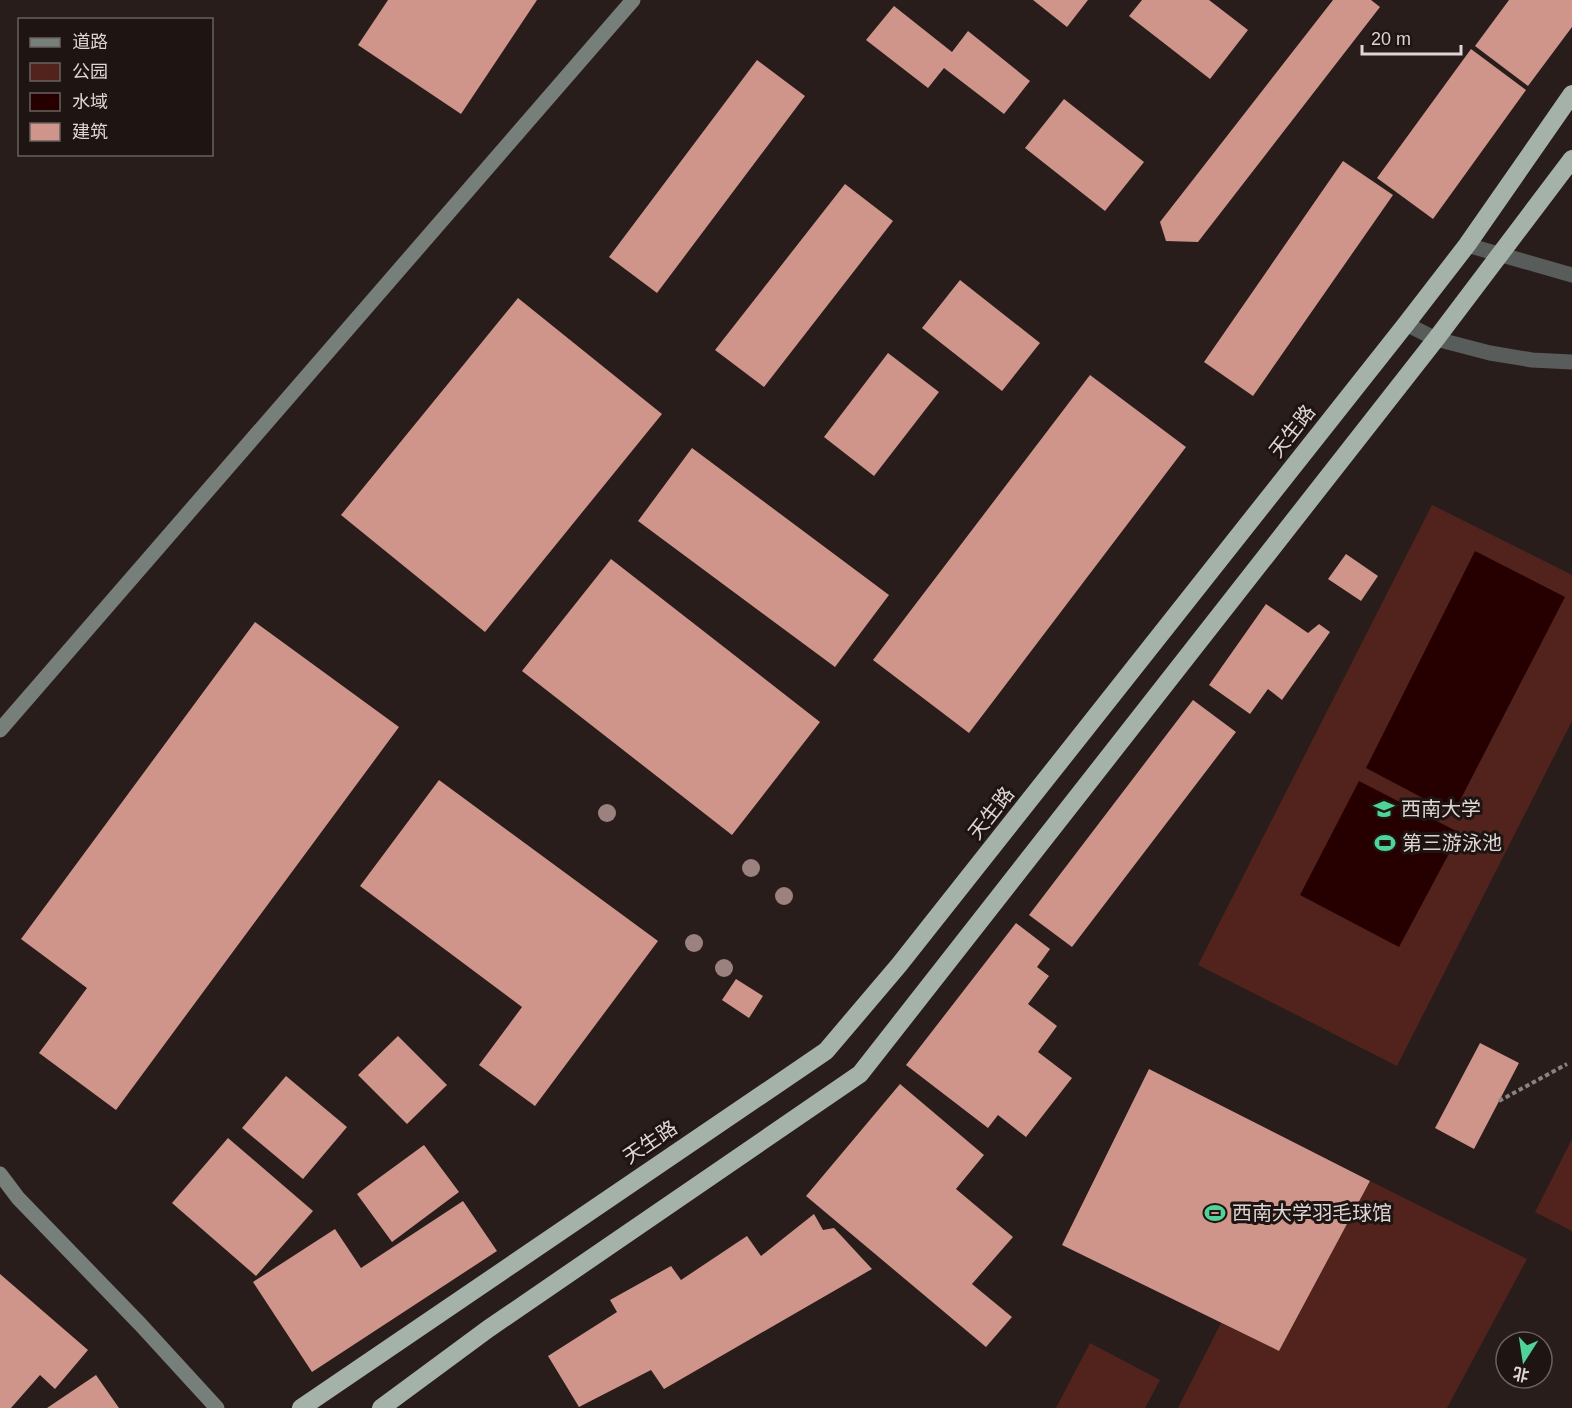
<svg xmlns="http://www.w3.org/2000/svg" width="1572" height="1408" viewBox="0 0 1572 1408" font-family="Helvetica,'Noto Sans SC',sans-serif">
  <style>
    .green { fill: #52231c }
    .water { fill: #260000 }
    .building { fill: #cf948a }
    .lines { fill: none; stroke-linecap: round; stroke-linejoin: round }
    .path { stroke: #8a8280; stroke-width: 4; stroke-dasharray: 4.5 3; stroke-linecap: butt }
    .lane { stroke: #585c5a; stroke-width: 15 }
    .secondary { stroke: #777f7a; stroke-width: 15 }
    .highway { stroke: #a5b2aa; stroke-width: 18 }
    .tree { fill: #9b827e }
    .labels { text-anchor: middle; stroke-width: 6; stroke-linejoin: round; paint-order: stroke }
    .street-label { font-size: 20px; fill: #ddd6d5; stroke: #1e1412 }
    .poi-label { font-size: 20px; fill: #ddd6d5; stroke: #1e1412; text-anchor: start }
  </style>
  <rect width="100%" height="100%" fill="#281d1b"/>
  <path class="green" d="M1432,505L1572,575V721L1397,1066L1198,965Z
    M1572,1139V1231L1535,1212Z
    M1370,1181L1527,1259L1447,1408H1178L1221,1323L1279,1351Z
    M1090,1343L1160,1380L1145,1408H1056Z"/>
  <path class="water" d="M1475,551L1565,597L1453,814L1366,768Z
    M1359,781L1460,833L1399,947L1300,895Z"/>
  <path class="building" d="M388,0H537L461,114L358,45Z
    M1033,0H1088L1067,27Z
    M1142,0H1209L1248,30L1210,79L1129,16Z
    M1333,0H1371L1380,7L1198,242L1166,241L1160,222Z
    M1509,0H1572V27L1528,86L1475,46Z
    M894,6L952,52L968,31L1030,81L1004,114L944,68L928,88L866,40Z
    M1471,49L1526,90L1433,219L1377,178Z
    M757,60L805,96L657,293L609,257Z
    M1064,99L1144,162L1105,211L1025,148Z
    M1343,161L1393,195L1253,396L1204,362Z
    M845,184L893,221L764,387L715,350Z
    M960,280L1040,343L1002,391L922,328Z
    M518,298L662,414L485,632L341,515Z
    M888,353L939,392L874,476L824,437Z
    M1090,375L1186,447L969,733L873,660Z
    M692,448L889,595L835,667L638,521Z
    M1346,554L1378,576L1361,601L1328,579Z
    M611,559L820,722L732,835L522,671Z
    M1266,604L1308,633L1319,624L1330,632L1282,700L1268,689L1250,714L1209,685Z
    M255,622L399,727L116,1110L39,1053L87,988L21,939Z
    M1193,700L1236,732L1072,947L1029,915Z
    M439,780L658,941L535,1106L479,1065L522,1007L360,886Z
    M1016,923L1050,949L1037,967L1049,976L1028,1004L1057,1026L1038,1052L1072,1078L1026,1137L998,1115L988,1128L906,1065Z
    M736,979L763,996L749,1018L722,1000Z
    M398,1036L447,1085L407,1124L358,1075Z
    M1480,1043L1519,1063L1474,1149L1435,1128Z
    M1149,1069L1370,1181L1279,1351L1062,1245Z
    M286,1076L347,1127L303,1179L242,1128Z
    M900,1084L984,1155L956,1189L1013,1237L972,1284L1012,1317L986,1347L806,1196Z
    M228,1138L313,1211L256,1276L172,1203Z
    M424,1145L459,1192L392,1242L357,1194Z
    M463,1201L497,1251L312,1372L253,1282L335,1229L361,1268Z
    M814,1214L823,1230L834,1228L872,1269L664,1389L651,1370L579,1407L548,1356L617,1312L610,1300L671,1266L681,1280L747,1236L761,1256Z
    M0,1274L88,1350L55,1389L40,1375L11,1408H0Z
    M96,1375L119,1408H47Z"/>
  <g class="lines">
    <path class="path" d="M1499,1101L1567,1064"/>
    <path class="lane" d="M1467,245L1572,275
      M1406,324L1436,339L1490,353L1532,360L1572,362"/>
    <path class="secondary" d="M0,730L633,0
      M0,1174L18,1198L140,1324L217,1408"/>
    <path class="highway" d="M301,1408L826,1051L899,965L1406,324L1467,245L1572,94
      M381,1408L488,1329L860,1074L1436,339L1572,159"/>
  </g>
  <g class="tree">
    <circle cx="607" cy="813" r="9"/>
    <circle cx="751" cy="868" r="9"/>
    <circle cx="784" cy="896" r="9"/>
    <circle cx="694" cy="943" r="9"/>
    <circle cx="724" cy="968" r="9"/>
  </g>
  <defs>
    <g id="university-bare" transform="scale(1.62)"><path d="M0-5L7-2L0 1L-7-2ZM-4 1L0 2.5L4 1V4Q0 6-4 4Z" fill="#50d398" stroke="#1e1412" stroke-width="2.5" paint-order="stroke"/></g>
    <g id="stadium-bare" transform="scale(1.62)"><path d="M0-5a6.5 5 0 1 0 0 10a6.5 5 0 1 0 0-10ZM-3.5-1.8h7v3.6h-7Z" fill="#50d398" stroke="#1e1412" stroke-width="2.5" paint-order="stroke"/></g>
  </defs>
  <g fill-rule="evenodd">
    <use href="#university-bare" x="1384" y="809"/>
    <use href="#stadium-bare" x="1385" y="843"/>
    <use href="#stadium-bare" x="1215" y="1213"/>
  </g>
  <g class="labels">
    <g class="street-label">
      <text transform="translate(1292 431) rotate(-52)" y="7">天生路</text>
      <text transform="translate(991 813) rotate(-52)" y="7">天生路</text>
      <text transform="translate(650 1142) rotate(-34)" y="7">天生路</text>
    </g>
    <g class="poi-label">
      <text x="1401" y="816">西南大学</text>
      <text x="1402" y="850">第三游泳池</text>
      <text x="1232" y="1220">西南大学羽毛球馆</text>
    </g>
  </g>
  <rect x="18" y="18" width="195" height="138" fill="#1e1412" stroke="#6a6260" stroke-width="1.5"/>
  <rect x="30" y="38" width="30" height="9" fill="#777f7a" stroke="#6a6260" stroke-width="1.5"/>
  <text x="72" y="48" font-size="18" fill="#ddd6d5">道路</text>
  <rect x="30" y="63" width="30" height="18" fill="#52231c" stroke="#6a6260" stroke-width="1.5"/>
  <text x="72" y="78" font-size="18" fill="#ddd6d5">公园</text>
  <rect x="30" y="93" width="30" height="18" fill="#260000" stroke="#6a6260" stroke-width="1.5"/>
  <text x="72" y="108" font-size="18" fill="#ddd6d5">水域</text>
  <rect x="30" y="123" width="30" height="18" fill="#cf948a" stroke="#6a6260" stroke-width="1.5"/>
  <text x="72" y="138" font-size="18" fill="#ddd6d5">建筑</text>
  <g transform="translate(1524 1360) rotate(192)"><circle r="28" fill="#1e1412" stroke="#6a6260" stroke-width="1.5"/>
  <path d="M0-4.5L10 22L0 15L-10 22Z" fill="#50d398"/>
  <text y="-9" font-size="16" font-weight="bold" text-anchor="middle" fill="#ddd6d5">北</text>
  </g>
  <path d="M1362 45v9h99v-9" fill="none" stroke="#ddd6d5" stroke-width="3"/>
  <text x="1371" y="45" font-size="18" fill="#ddd6d5" stroke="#1e1412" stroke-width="4.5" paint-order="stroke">20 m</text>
</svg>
